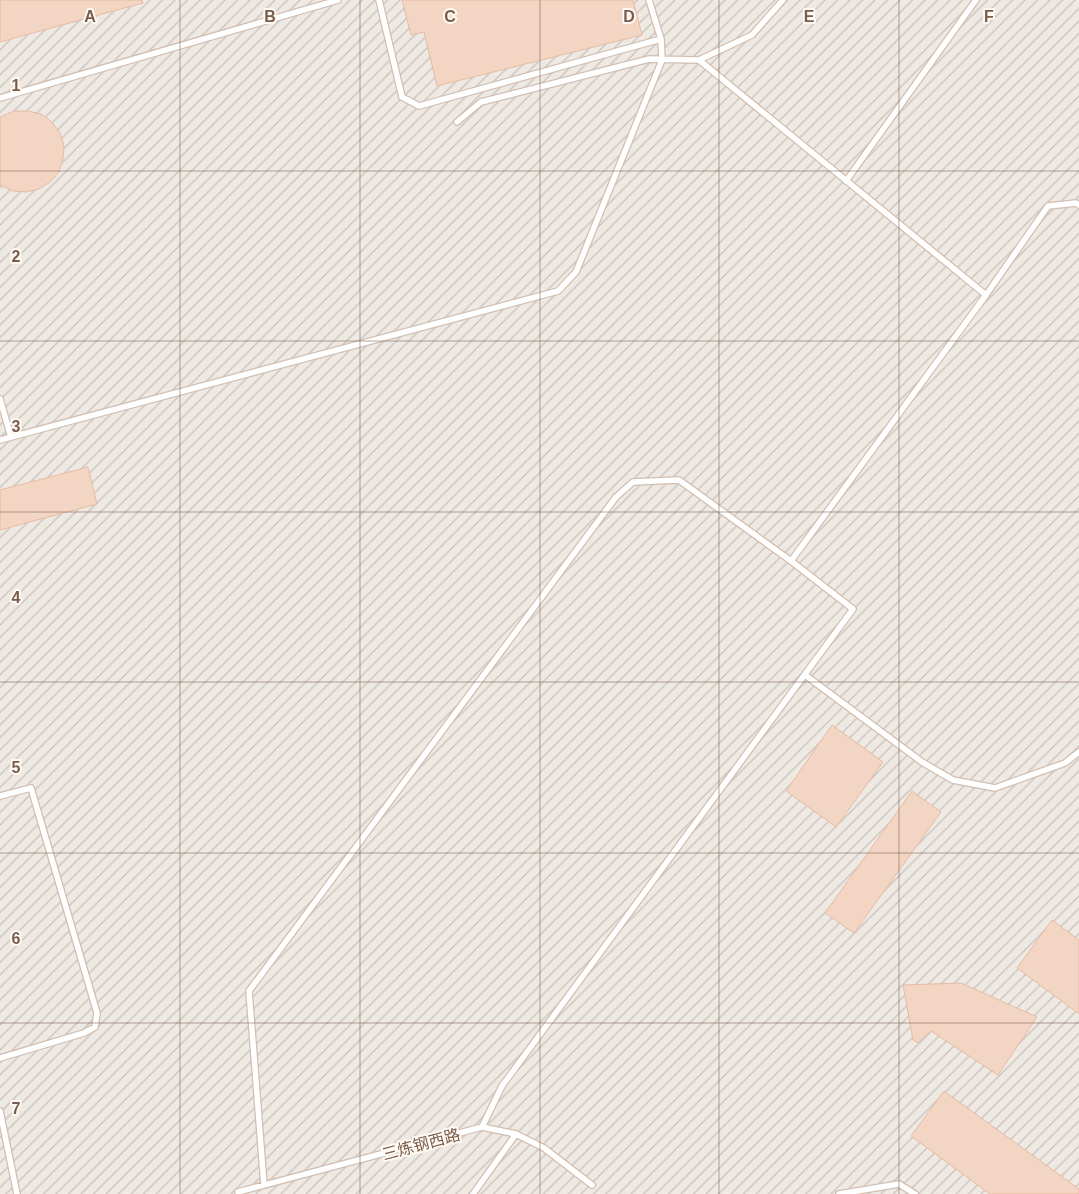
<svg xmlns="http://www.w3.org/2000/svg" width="1079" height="1194" viewBox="0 0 1079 1194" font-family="Arial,'Noto Sans SC',sans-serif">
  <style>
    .industrial { fill: url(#industrial-furrows) }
    .building { fill: #f3d5c3; stroke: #e6bba3 }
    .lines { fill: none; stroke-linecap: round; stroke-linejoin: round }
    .lane-casing { stroke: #d1beb0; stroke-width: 8 }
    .lane { stroke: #fff; stroke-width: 5.5 }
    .grid { fill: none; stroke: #7a5c4d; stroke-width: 1; stroke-opacity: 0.55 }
    .labels { text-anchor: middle; stroke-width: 4; stroke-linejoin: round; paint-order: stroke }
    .street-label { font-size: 16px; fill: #7a5c4d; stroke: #fffaf3 }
    .grid-label { font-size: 16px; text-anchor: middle; font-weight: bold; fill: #7a5c4d; stroke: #fffaf3; stroke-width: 4; stroke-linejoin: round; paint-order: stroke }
  </style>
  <defs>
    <pattern id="industrial-furrows" width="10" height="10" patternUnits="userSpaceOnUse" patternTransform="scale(1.25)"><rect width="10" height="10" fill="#efe9e4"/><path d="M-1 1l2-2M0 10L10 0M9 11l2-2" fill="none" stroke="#c7c0bb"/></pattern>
  </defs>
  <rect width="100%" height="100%" fill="#fdf6ec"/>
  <path class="industrial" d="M0,0H1079V1194H0Z"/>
  <path class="building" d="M0,0H142L143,3L0,42Z
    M402,0H633L642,35L437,86L424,32L411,35Z
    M14,111H28L41,114L52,122L60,133L64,146L63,159L59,172L50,182L39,189L26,192L13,191L0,185V117Z
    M88,467L97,504L0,530V490Z
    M832,725L883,762L836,827L786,791Z
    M912,791L941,812L854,933L825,913Z
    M1052,920L1079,940V1014L1017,968Z
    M961,983L1037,1017L998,1075L931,1031L918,1043L913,1040L903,985Z
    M944,1091L1079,1189V1194H990L911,1136Z"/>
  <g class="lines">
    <g class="lane-casing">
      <path id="lane" d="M379,0L402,97L419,106L661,39
        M699,60L986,295
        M0,98L338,0
        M457,122L481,102L649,59L699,60L752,35L783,0
        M846,181L976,0
        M0,399L11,437
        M0,440L558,291L576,272L662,60L661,39L649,0
        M791,561L986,295L1048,206L1076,203L1079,205
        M805,675L922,762L953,780L995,788L1065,763L1079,752
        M0,796L31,788L97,1013L95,1027L84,1033L0,1058
        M0,1111L17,1194
        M264,1185L249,991L616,497L633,482L679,480L791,561L853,609L502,1086L482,1127
        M238,1192L482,1127L516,1134L544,1148L592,1185
        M473,1194L516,1134
        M839,1194L899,1184L915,1194"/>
    </g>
    <use href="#lane" class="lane"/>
  </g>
  <path class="grid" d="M180,0V1194M360,0V1194M540,0V1194M719,0V1194M899,0V1194M0,171H1079M0,341H1079M0,512H1079M0,682H1079M0,853H1079M0,1023H1079"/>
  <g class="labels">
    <g class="street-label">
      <text transform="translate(421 1144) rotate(-15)" y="6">三炼钢西路</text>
    </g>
  </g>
  <g class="grid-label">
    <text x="90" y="22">A</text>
    <text x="270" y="22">B</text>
    <text x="450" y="22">C</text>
    <text x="629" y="22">D</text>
    <text x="809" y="22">E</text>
    <text x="989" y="22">F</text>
    <text x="16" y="91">1</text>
    <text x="16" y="262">2</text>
    <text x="16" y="432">3</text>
    <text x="16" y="603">4</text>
    <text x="16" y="773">5</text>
    <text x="16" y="944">6</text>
    <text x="16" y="1114">7</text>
  </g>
</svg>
